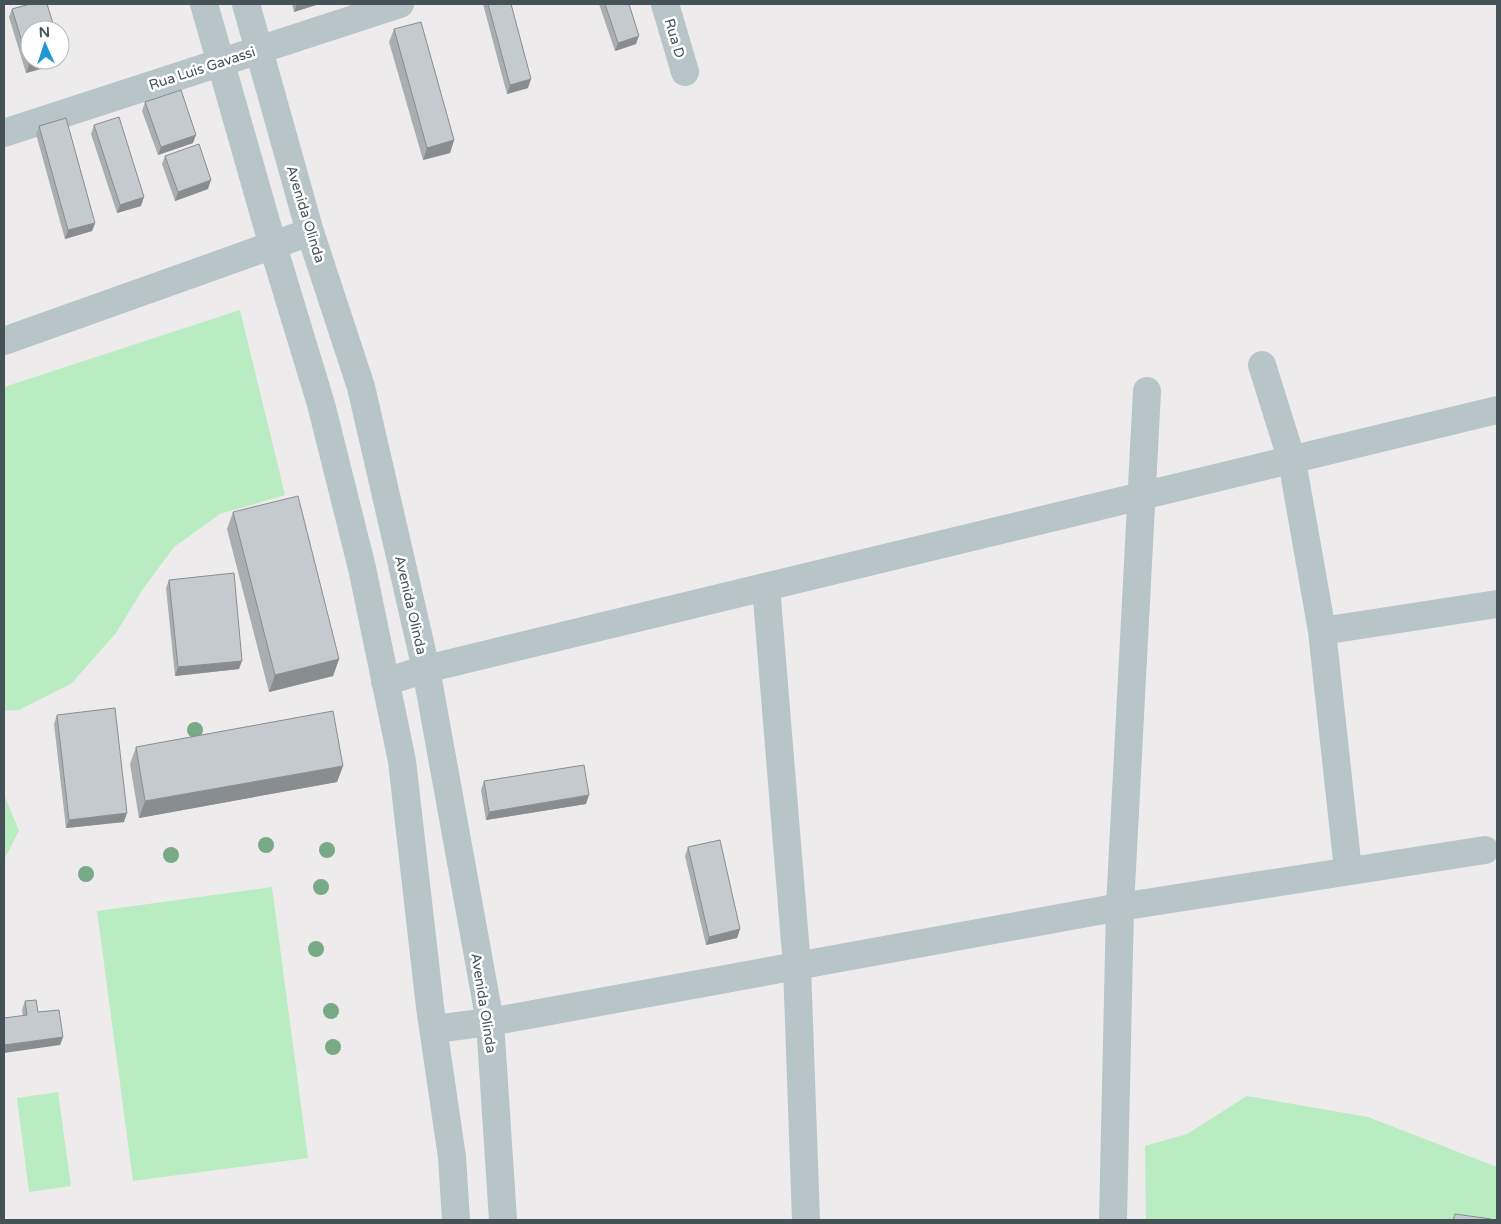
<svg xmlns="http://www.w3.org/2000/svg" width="1501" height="1224" viewBox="0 0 1501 1224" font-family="'Varela Round',sans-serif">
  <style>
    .green { fill: #baecc2 }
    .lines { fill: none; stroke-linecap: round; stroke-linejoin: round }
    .minor { stroke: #b7c4c8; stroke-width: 28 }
    .tree { fill: #79aa86 }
    .wall { fill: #a9aeb1 }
    .shaded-wall { fill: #8a8d90 }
    .building { fill: #c5cace; stroke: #8a8d90 }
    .labels { text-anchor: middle; stroke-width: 5; stroke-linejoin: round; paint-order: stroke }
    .street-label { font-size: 14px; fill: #455358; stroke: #fff }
  </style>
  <rect width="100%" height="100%" fill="#eeebec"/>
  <path class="green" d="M240,310L285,495L220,514L174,547L143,589L116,633L72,683L19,710L4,711V387Z
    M4,794L19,831L4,860Z
    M272,887L308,1158L133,1181L97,911Z
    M58,1092L71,1186L29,1192L17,1098Z
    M1247,1096L1368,1117L1497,1167V1220H1146L1145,1146L1187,1134Z"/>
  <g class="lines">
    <path class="minor" d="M204,4L273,246L321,404L362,568L402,761L430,1007L452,1157L456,1220
      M246,4L310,232L361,387L426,669L490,1022L503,1220
      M665,4L685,72
      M4,133L400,4
      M4,341L310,232
      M1262,365L1292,461L1322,631L1348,870
      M766,587L797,966L806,1220
      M1322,631L1497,604
      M385,682L426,669L1497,410
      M434,1029L490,1022L1120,907L1485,850
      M1113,1220L1120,907L1147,391"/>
  </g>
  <g class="tree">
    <circle cx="195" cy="730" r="8"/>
    <circle cx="266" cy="845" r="8"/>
    <circle cx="327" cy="850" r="8"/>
    <circle cx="171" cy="855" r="8"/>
    <circle cx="86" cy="874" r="8"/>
    <circle cx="321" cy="887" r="8"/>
    <circle cx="316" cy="949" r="8"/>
    <circle cx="331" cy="1011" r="8"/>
    <circle cx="333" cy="1047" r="8"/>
  </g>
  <path class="wall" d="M292,4H319L294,12Z
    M483,4H511L528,88L507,94Z
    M599,4H629L636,44L615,51Z
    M12,9L59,64L26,73L9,17Z
    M394,29L454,140L450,153L423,160L389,42Z
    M145,102L193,143L158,155L142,111Z
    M94,125L141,206L117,213L91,134Z
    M39,126L95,223L92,231L65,239L36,134Z
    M165,156L208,189L175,201L162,164Z
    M233,512L339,659L333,676L269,692L227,529Z
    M169,580L239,669L175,676L166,588Z
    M57,715L124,822L66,828L54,724Z
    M136,747L343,766L337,782L139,818L130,764Z
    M484,781L586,804L486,820L481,790Z
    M688,847L740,929L737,938L706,945L685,856Z
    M25,1001L63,1037L60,1045L23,1016L22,1010Z"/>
  <path class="shaded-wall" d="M297,4H319L294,12Z
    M639,36L636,44L615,51L618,43Z
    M62,55L59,64L26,73L29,65L45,60H60V56Z
    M531,79L528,88L507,94L510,85Z
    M196,135L193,143L158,155L161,147Z
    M454,140L450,153L423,160L427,148Z
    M211,180L208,189L175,201L178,192Z
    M144,197L141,206L117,213L120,205Z
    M95,223L92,231L65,239L68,230Z
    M339,659L333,676L269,692L275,675Z
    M242,661L239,669L175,676L178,667Z
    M343,766L337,782L139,818L145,801Z
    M589,795L586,804L486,820L489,812Z
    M127,813L124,822L66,828L69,820Z
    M740,929L737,938L706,945L709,937Z
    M63,1037L60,1045L4,1053V1045Z"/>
  <path class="building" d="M30,4H47L55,30H30V60H45L29,65L12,9Z
    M488,4H511L531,79L510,85Z
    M605,4H629L639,36L618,43Z
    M421,22L454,140L427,148L394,29Z
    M60,48L62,55L60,56Z
    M181,90L196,135L161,147L145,102Z
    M119,117L144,197L120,205L94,125Z
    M66,118L95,223L68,230L39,126Z
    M199,144L211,180L178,192L165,156Z
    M298,496L339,659L275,675L233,512Z
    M234,573L242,661L178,667L169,580Z
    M115,708L127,813L69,820L57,715Z
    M333,711L343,766L145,801L136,747Z
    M584,765L589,795L489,812L484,781Z
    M720,840L740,929L709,937L688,847Z
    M36,1000L38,1012L59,1010L63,1037L4,1045V1018L27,1015L25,1001Z
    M1455,1214L1491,1219V1220H1453Z"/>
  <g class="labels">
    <g class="street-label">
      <text transform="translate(675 38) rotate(74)" y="5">Rua D</text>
      <text transform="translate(202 68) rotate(-18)" y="5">Rua Luis Gavassi</text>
      <text transform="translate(306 214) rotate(73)" y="5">Avenida Olinda</text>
      <text transform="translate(411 605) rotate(77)" y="5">Avenida Olinda</text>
      <text transform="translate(484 1003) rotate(81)" y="5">Avenida Olinda</text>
    </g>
  </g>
  <rect width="1501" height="1224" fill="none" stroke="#455358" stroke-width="10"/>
  <g transform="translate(45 45) rotate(357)"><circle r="24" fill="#ffffff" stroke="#b5babc"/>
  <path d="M0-4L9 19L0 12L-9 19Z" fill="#1f97d5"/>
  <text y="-8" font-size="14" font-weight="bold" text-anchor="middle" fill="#455358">N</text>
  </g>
</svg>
